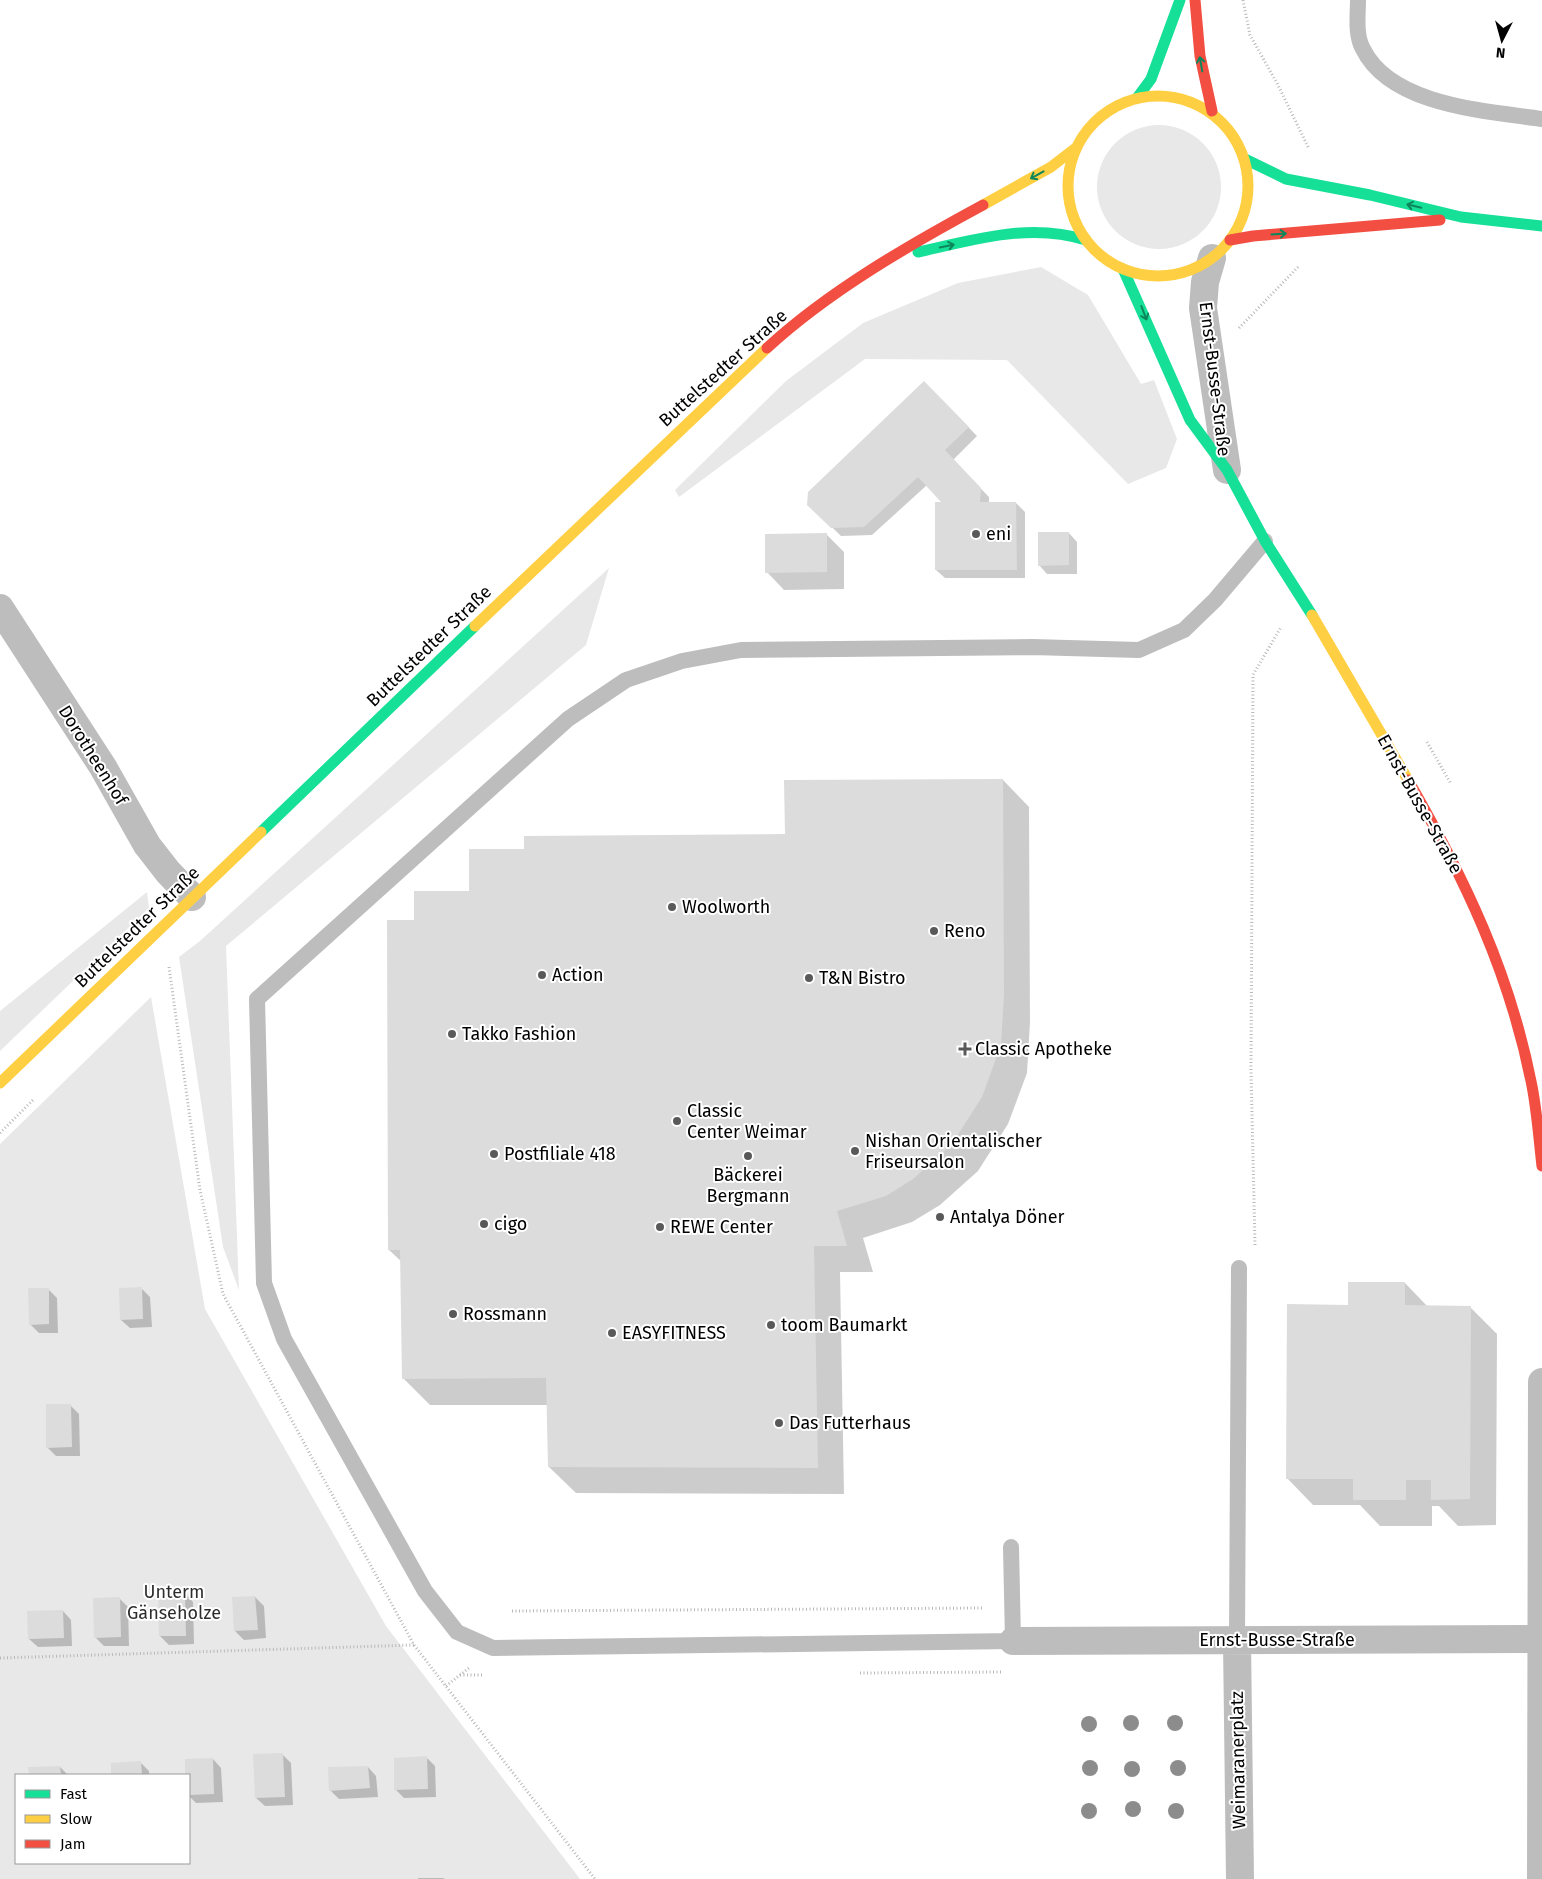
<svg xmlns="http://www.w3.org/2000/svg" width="1542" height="1879" viewBox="0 0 1542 1879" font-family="'Fira Sans',sans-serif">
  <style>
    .green { fill: #e8e8e8; fill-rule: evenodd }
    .shadow { fill: #0003 }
    .building { fill: #dcdcdc }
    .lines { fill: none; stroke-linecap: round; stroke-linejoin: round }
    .path { stroke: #b8b8b8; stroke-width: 3; stroke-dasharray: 1 2.5; stroke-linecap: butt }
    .lane { stroke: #bdbdbd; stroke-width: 16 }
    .street { stroke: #bdbdbd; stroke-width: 28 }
    .fast { stroke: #16e098; stroke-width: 11 }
    .slow { stroke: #ffcf43; stroke-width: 11 }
    .jam { stroke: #f24e42; stroke-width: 11 }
    .tree { fill: #8c8c8c }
    .oneway { stroke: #0d865b }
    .poi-dot { fill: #595959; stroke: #fff; stroke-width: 2 }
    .labels { text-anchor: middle; stroke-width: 4; stroke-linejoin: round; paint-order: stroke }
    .street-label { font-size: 18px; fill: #000; stroke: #fff }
    .poi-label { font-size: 18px; fill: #000; stroke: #fff; text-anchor: start }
    .park-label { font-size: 18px; fill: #2d2d2d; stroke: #fff }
  </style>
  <rect width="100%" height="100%" fill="#fff"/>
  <path class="green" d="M1097 187a62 62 0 1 1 124 0a62 62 0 1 1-124 0Z
    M1041,267L1088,295L1141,384L1154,380L1177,439L1166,468L1128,484L1007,360L865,359L679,497L675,490L786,381L863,323L958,283Z
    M609,568L586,645L226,946L239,1290L223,1247L179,957L200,941Z
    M147,892L149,908L0,1051V1011Z
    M151,997L205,1309L386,1626L580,1879H0V1144ZM16,1775H189V1863H16Z"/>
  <path class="shadow" d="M924,382L977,436L953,460L989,497V503H1016L1025,512V578H945L936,570L944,503L927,485L872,535L841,536L808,504Z
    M1069,533L1077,542V574H1047L1039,565Z
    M826,534L844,552V589L784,590L767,572Z
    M1003,780L1029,807L1030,1022L1027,1073L1008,1124L978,1171L940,1205L912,1222L863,1238L873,1272H840L844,1494L576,1493L549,1467L548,1405H430L403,1378L402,1262L389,1250L415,921L470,892L525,850L786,835Z
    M1405,1283L1428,1307H1470L1497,1334L1496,1525L1458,1526L1439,1506H1432V1526H1380L1360,1505H1313L1287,1478Z
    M141,1288L150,1297L152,1327L130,1328L121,1320Z
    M48,1289L57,1298L58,1333H39L30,1324Z
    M70,1405L79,1414L80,1456H56L47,1447Z
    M185,1593L193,1602L194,1644L169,1645L160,1636Z
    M255,1597L264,1606L266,1638L244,1640L235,1631Z
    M120,1599L128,1607L129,1646H104L95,1637Z
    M63,1611L71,1620L72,1646L38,1647L29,1639Z
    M282,1754L291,1763L293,1805L265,1806L256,1798Z
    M427,1758L435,1766L436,1797L404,1798L396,1790Z
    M213,1759L221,1768L223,1802L196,1803L189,1796L186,1760Z
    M141,1763L149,1771V1775H113L112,1764Z
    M60,1767L68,1775H30V1768Z
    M368,1767L376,1776L378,1797L339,1799L330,1790Z
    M418,1878H443L445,1879H418Z"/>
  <path class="building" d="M924,381L969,427L945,450L981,488L980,502H1016L1017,570H935V502H941L918,477L864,527L831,528L807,505L808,492Z
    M1038,532H1069V565L1038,566Z
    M827,533V572L765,573V534Z
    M1003,779L1004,995L1001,1045L982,1097L952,1144L913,1179L886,1196L837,1211L847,1246H814L818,1468L548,1467L546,1378L402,1379L400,1250H388L387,920H414V891H469V849H524V836L785,834L784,780Z
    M1348,1282H1405V1305L1471,1306L1470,1499L1431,1500V1480H1406V1500H1353V1479H1286L1287,1304L1348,1305Z
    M142,1287L143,1319L120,1320L119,1288Z
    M28,1288H49V1324L29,1325Z
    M46,1404H71L72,1447L46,1448Z
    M185,1592L186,1636H159L158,1593Z
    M255,1596L258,1630L234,1631L232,1597Z
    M120,1597L121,1637L94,1638L93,1598Z
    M63,1610L64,1638L28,1639L27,1611Z
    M283,1753L285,1797L255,1798L253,1754Z
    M427,1756L428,1789L394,1790V1758Z
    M213,1758L214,1794L189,1795V1775H185V1759Z
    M141,1761L142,1775H111V1763Z
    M60,1766L61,1775H29L28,1767Z
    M368,1766L370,1788L329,1791L328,1767Z"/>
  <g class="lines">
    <path class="path" d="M1243,0L1250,35L1278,85L1309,149
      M1239,328L1299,266
      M1427,742L1451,784
      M169,967L200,1190L223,1294L414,1645L595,1879
      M0,1133L33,1100
      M1255,1245L1251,1070L1253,675L1281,627
      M512,1611L984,1608
      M0,1658L414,1645
      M860,1673L1001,1672
      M460,1675H484
      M446,1686L469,1668"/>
    <path class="lane" d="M1358,0C1358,15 1355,35 1363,49C1391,106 1487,111 1542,119
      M1011,1547L1013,1641L493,1648L457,1632L425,1591L284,1339L264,1283L257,999L568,719L626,680L682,661L741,650L1032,647L1139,650L1184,630L1215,600L1265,541
      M1237,1641L1239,1268"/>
    <path class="street" d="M1212,258L1205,282L1203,308L1227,470
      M0,608L103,767L147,845L168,872L192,897
      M1013,1641L1540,1639
      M1237,1641L1240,1879
      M1541,1879L1542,1382"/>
    <path class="fast" d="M1137,98L1151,79L1180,0
      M1245,159L1286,179L1370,195L1461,217L1542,226
      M918,252C974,240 1029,222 1086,240
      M1123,269L1190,420L1227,470L1265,541L1312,615
      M261,832L475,626"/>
    <path class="slow" d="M1068 186a90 90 0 1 1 180 0a90 90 0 1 1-180 0Z
      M983,205L1051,167L1077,147
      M1312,615L1408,780
      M475,626L767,348
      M0,1083L261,832"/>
    <path class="jam" d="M1195,0L1200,56L1212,111
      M1230,240L1253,236L1440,220
      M767,348C829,291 909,245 983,205
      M1408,780C1465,879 1510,973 1532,1086C1537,1112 1539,1140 1542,1166"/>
  </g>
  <g class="tree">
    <circle cx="1131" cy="1723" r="8"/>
    <circle cx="1175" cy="1723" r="8"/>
    <circle cx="1089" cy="1724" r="8"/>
    <circle cx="1090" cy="1768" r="8"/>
    <circle cx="1178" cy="1768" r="8"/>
    <circle cx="1132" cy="1769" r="8"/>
    <circle cx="1133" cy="1809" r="8"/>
    <circle cx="1089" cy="1811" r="8"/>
    <circle cx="1176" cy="1811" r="8"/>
  </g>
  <defs><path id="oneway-shaft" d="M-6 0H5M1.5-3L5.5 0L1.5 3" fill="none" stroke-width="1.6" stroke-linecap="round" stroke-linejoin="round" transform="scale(1.25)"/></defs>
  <g class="oneway">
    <use href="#oneway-shaft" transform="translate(1201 64) rotate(-100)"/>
    <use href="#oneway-shaft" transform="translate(1037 175) rotate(151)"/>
    <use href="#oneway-shaft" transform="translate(1414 206) rotate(-167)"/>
    <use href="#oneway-shaft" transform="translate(1279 234) rotate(-4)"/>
    <use href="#oneway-shaft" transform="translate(947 246) rotate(-12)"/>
    <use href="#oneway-shaft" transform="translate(1144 313) rotate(69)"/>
  </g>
  <g class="poi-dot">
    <circle cx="976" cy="534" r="5"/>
    <circle cx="672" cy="907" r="5"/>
    <circle cx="934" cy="931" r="5"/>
    <circle cx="542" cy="975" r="5"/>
    <circle cx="809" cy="978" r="5"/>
    <circle cx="452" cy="1034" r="5"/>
    <path d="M962.5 1041.5h5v5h5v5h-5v5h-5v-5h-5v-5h5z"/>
    <circle cx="677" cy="1121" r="5"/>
    <circle cx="855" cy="1151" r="5"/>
    <circle cx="494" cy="1154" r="5"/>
    <circle cx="748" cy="1156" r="5"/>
    <circle cx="940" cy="1217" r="5"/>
    <circle cx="484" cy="1224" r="5"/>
    <circle cx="660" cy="1227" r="5"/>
    <circle cx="453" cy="1314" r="5"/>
    <circle cx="771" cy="1325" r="5"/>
    <circle cx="612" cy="1333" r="5"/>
    <circle cx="779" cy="1423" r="5"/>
  </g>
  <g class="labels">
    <g class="street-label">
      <text transform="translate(723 368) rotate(-42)" y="6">Buttelstedter Straße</text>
      <text transform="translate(1215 379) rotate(83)" y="6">Ernst-Busse-Straße</text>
      <text transform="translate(429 646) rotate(-44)" y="6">Buttelstedter Straße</text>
      <text transform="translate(93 755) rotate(58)" y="6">Dorotheenhof</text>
      <text transform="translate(1420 804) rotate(61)" y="6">Ernst-Busse-Straße</text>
      <text transform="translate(137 927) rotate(-44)" y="6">Buttelstedter Straße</text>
      <text x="1277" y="1646">Ernst-Busse-Straße</text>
      <text transform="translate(1238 1760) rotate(-91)" y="6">Weimaranerplatz</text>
    </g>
    <g class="poi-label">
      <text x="986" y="540">eni</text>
      <text x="682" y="913">Woolworth</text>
      <text x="944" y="937">Reno</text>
      <text x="552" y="981">Action</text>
      <text x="819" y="984">T&amp;N Bistro</text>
      <text x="462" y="1040">Takko Fashion</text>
      <text x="975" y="1055">Classic Apotheke</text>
      <text x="687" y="1117">Classic<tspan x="687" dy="21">Center Weimar</tspan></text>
      <text x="865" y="1147">Nishan Orientalischer<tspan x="865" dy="21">Friseursalon</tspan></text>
      <text x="504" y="1160">Postfiliale 418</text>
      <text x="748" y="1181" text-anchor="middle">Bäckerei<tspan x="748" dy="21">Bergmann</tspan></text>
      <text x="950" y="1223">Antalya Döner</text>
      <text x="494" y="1230">cigo</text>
      <text x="670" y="1233">REWE Center</text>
      <text x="463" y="1320">Rossmann</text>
      <text x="781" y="1331">toom Baumarkt</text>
      <text x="622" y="1339">EASYFITNESS</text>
      <text x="789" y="1429">Das Futterhaus</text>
    </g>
    <g class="park-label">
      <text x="174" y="1598">Unterm<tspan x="174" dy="21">Gänseholze</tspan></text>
    </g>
  </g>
  <rect x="15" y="1774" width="175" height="90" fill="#ffffff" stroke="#999999"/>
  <rect x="25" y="1790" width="25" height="8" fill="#16e098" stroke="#999999"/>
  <text x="60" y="1799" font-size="15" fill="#000000">Fast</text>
  <rect x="25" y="1815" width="25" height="8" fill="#ffcf43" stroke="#999999"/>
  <text x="60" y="1824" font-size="15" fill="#000000">Slow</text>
  <rect x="25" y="1840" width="25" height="8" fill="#f24e42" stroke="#999999"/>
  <text x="60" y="1849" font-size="15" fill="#000000">Jam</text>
  <g transform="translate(1502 40) rotate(186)" stroke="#ffffff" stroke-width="4" paint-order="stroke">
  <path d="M0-4L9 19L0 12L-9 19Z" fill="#000000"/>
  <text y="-8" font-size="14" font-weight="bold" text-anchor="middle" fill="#000000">N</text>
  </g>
</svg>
